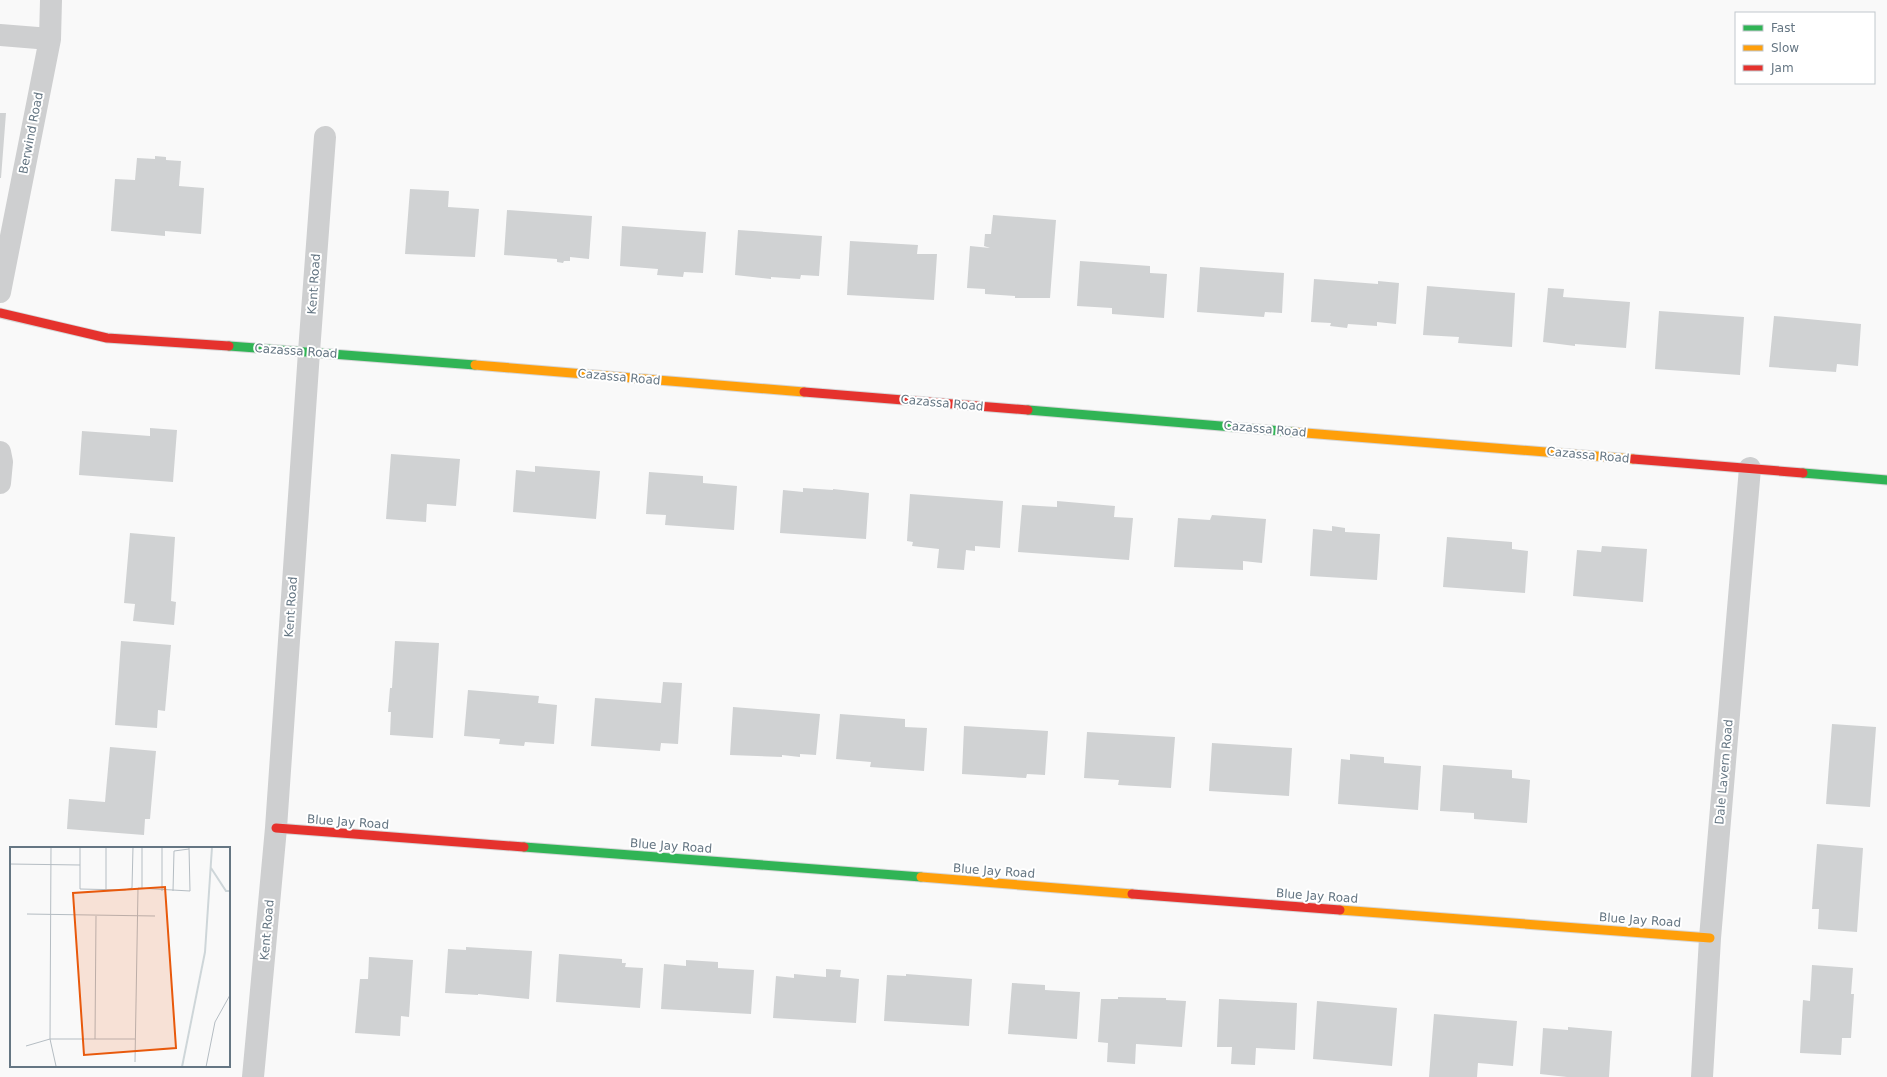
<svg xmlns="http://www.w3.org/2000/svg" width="1887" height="1077" viewBox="0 0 1887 1077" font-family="'DejaVu Sans',sans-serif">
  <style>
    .building { fill: #d0d2d3 }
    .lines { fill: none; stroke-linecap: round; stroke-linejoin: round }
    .fast-casing { stroke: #d5d6d7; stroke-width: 11 }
    .slow-casing { stroke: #d5d6d7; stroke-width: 11 }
    .jam-casing { stroke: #d5d6d7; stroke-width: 11 }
    .street { stroke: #cecfd0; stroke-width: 22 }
    .fast { stroke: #30b455; stroke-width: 9 }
    .slow { stroke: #ff9f0a; stroke-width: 9 }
    .jam { stroke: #e5322d; stroke-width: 9 }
    .labels { text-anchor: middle; stroke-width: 4; stroke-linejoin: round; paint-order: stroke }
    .street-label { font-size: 12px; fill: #657683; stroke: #fff }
    .inset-river { fill: none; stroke: #ced6d9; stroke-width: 2 }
    .inset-road { fill: none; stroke: #b5bdc3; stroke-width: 1 }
    .view { fill: #e8590c; fill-opacity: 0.15; stroke: #e8590c; stroke-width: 2 }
    .inset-edge { fill: none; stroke: #657683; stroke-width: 2 }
  </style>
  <rect width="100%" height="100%" fill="#f9f9f9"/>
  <path class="building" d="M0,113H6L1,178H0Z
    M155,156L166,157V160L181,161L179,186L204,188L201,234L165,231V236L111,231L115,179L135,180L137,158L155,159Z
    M410,189L449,191L448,207L479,209L475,257L405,254Z
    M507,210L592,216L589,259L570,257V261H564L563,263L557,262V259L504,255Z
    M993,215L1056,220L1050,298H1015V296L985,294V289L967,288L970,246L990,248L984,246L985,234H991Z
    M622,226L706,232L703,273L684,272L683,277L657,275L658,269L620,266Z
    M738,230L822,236L819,276L801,275L800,279L771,277V279L735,275Z
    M850,241L918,245L917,254H937L934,300L847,295Z
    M1080,261L1150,266V273L1167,274L1164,318L1112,314V308L1077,306Z
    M1200,267L1284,273L1282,313L1265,312L1264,317L1197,312Z
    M1314,279L1378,284V281L1399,283L1396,324L1377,322V326L1348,324L1347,328L1330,326L1331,323L1311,322Z
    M1427,286L1515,293L1512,347L1458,343L1459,337L1423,335Z
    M1548,288L1564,289L1563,297L1630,302L1626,348L1575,344V346L1543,342Z
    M1659,311L1744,317L1740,375L1655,369Z
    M1774,316L1861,324L1858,366L1837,364L1836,372L1769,367Z
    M150,428L177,430L173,482L79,475L82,431L150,436Z
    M391,454L460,459L456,506L427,504L426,522L386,519Z
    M535,466L600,471L596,519L513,512L516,470L535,472Z
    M649,472L703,476V483L737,486L734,530L665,525L666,515L646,514Z
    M803,488L833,490V489L869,493L866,539L780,533L783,490L803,492Z
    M910,494L1003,501L1000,548L975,546V551L966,550L964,570L937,568L939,549L912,546L913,542L907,541Z
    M1057,501L1115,506L1114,517L1133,518L1129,560L1018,552L1022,505L1057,507Z
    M1212,515L1266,519L1262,563L1243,561V570L1174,567L1178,518L1210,520Z
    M1332,526L1345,528V532L1380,534L1377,580L1310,576L1313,529L1332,531Z
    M130,533L175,537L171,601L176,602L174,625L133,621L135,604L124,603Z
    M1447,537L1512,542V549L1528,551L1525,593L1443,587Z
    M1602,546L1647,549L1643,602L1573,596L1577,550L1601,552Z
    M121,641L171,645L165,711L158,710L157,728L115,725Z
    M395,641L439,643L433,738L390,735L391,712H388L390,688H392Z
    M663,682L682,683L678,744L661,743L660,751L591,746L595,698L661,703Z
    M468,690L539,696L538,703L557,705L554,744L525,742L524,746L499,744L500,739L464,736Z
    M733,707L820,714L816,755L800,754V757L782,755V757L730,755Z
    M840,714L905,719V727L927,728L924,771L870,767L871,762L836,759Z
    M1832,724L1876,727L1870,807L1826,804Z
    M964,726L1048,731L1045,775L1027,774L1026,778L962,774Z
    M1087,732L1175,737L1171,788L1118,785L1119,780L1084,778Z
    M1212,743L1292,748L1289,796L1209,791Z
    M110,747L156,751L150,819H145L144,835L67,829L69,799L105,802Z
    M1350,754L1384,757V763L1421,766L1418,810L1338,804L1341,759L1350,760Z
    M1443,765L1512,770V778L1530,780L1527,823L1474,819V813L1440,811Z
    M1817,844L1863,848L1857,932L1818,929L1819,909H1812Z
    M466,947L532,951L529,999L478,994V995L445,993L448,949L466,950Z
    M559,954L622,959V963H626L625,967L643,968L640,1008L556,1002Z
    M369,957L413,960L409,1017L401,1016L400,1036L355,1033L360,979H368Z
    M686,960L718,962V968L754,970L751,1014L661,1009L664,964L686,966Z
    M1812,965L1853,968L1851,994H1854L1851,1038H1842L1841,1055L1800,1053L1803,1000L1810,1001Z
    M826,969L841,970L840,977L859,979L856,1023L773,1018L776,976L794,978V974L826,977Z
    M906,974L972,979L969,1026L884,1021L887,975L906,976Z
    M1012,983L1045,985V990L1080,992L1077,1039L1008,1034Z
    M1118,997L1166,998V1000L1186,1001L1182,1047L1136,1044L1135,1064L1107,1062L1108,1043L1098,1042L1101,999H1118Z
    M1219,999L1297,1003L1295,1050L1256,1048L1255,1065L1231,1064L1232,1047H1217Z
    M1317,1001L1397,1008L1392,1066L1313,1059Z
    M1434,1014L1517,1021L1513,1066L1478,1063L1477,1077H1429Z
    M1568,1027L1612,1031L1609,1077H1567L1540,1074L1543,1028L1568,1030Z"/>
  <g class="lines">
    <g class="fast-casing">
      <path id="fast" d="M229,346L475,365
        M1028,410L1293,432
        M1803,473L1887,480
        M524,847L921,877"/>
    </g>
    <g class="slow-casing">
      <path id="slow" d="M475,365L804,392
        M1293,432L1633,459
        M921,877L1132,894
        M1340,910L1710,938"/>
    </g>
    <g class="jam-casing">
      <path id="jam" d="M0,313L107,338L229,346
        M804,392L1028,410
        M1633,459L1803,473
        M276,828L524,847
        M1132,894L1340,910"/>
    </g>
    <path class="street" d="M0,35L50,39
      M0,292L50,39L51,0
      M0,452L2,462L0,483
      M253,1077L276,828L309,352L325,137
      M1702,1077L1710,938L1750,468"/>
    <use href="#fast" class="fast"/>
    <use href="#slow" class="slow"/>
    <use href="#jam" class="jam"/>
  </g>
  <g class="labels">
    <g class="street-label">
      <text transform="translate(31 133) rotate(-79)" y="4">Berwind Road</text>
      <text transform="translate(314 284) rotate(-86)" y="4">Kent Road</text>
      <text transform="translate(296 351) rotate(4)" y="4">Cazassa Road</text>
      <text transform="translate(619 377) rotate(5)" y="4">Cazassa Road</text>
      <text transform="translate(942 403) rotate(5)" y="4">Cazassa Road</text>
      <text transform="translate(1265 429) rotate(5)" y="4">Cazassa Road</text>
      <text transform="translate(1588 455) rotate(5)" y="4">Cazassa Road</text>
      <text transform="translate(291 607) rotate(-86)" y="4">Kent Road</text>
      <text transform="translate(1724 772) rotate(-85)" y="4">Dale Lavern Road</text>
      <text transform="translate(348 822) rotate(4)" y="4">Blue Jay Road</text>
      <text transform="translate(671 846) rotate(4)" y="4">Blue Jay Road</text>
      <text transform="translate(994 871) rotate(4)" y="4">Blue Jay Road</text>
      <text transform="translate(1317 896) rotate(4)" y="4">Blue Jay Road</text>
      <text transform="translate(1640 920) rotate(4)" y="4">Blue Jay Road</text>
      <text transform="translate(267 930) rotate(-85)" y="4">Kent Road</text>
    </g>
  </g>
  <g transform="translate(10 847)">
    <rect width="220" height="220" fill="#f9f9f9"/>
    <path class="inset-river" d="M201,21L216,44H220M172,220L195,105L202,0"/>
    <path class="inset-road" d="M41,0L40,192L46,219M70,0V42L115,43L122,41L123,0M96,0V42M0,17L70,18M132,42V0M152,44V0M163,44L164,4L179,2M17,67L145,69M85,192L86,69M16,199L40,192H125M125,215L128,41L180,44L179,0M196,220L205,175L220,148"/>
    <path class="view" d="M155,40L166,201L74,208L63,46Z"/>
    <rect width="220" height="220" class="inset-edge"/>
  </g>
  <rect x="1735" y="12" width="140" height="72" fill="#ffffff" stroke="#c1c8cd"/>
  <rect x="1743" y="25" width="20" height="6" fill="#30b455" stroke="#c1c8cd"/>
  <text x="1771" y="32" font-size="12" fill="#657683">Fast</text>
  <rect x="1743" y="45" width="20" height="6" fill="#ff9f0a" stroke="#c1c8cd"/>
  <text x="1771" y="52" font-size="12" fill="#657683">Slow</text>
  <rect x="1743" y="65" width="20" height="6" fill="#e5322d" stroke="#c1c8cd"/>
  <text x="1771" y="72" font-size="12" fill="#657683">Jam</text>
</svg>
